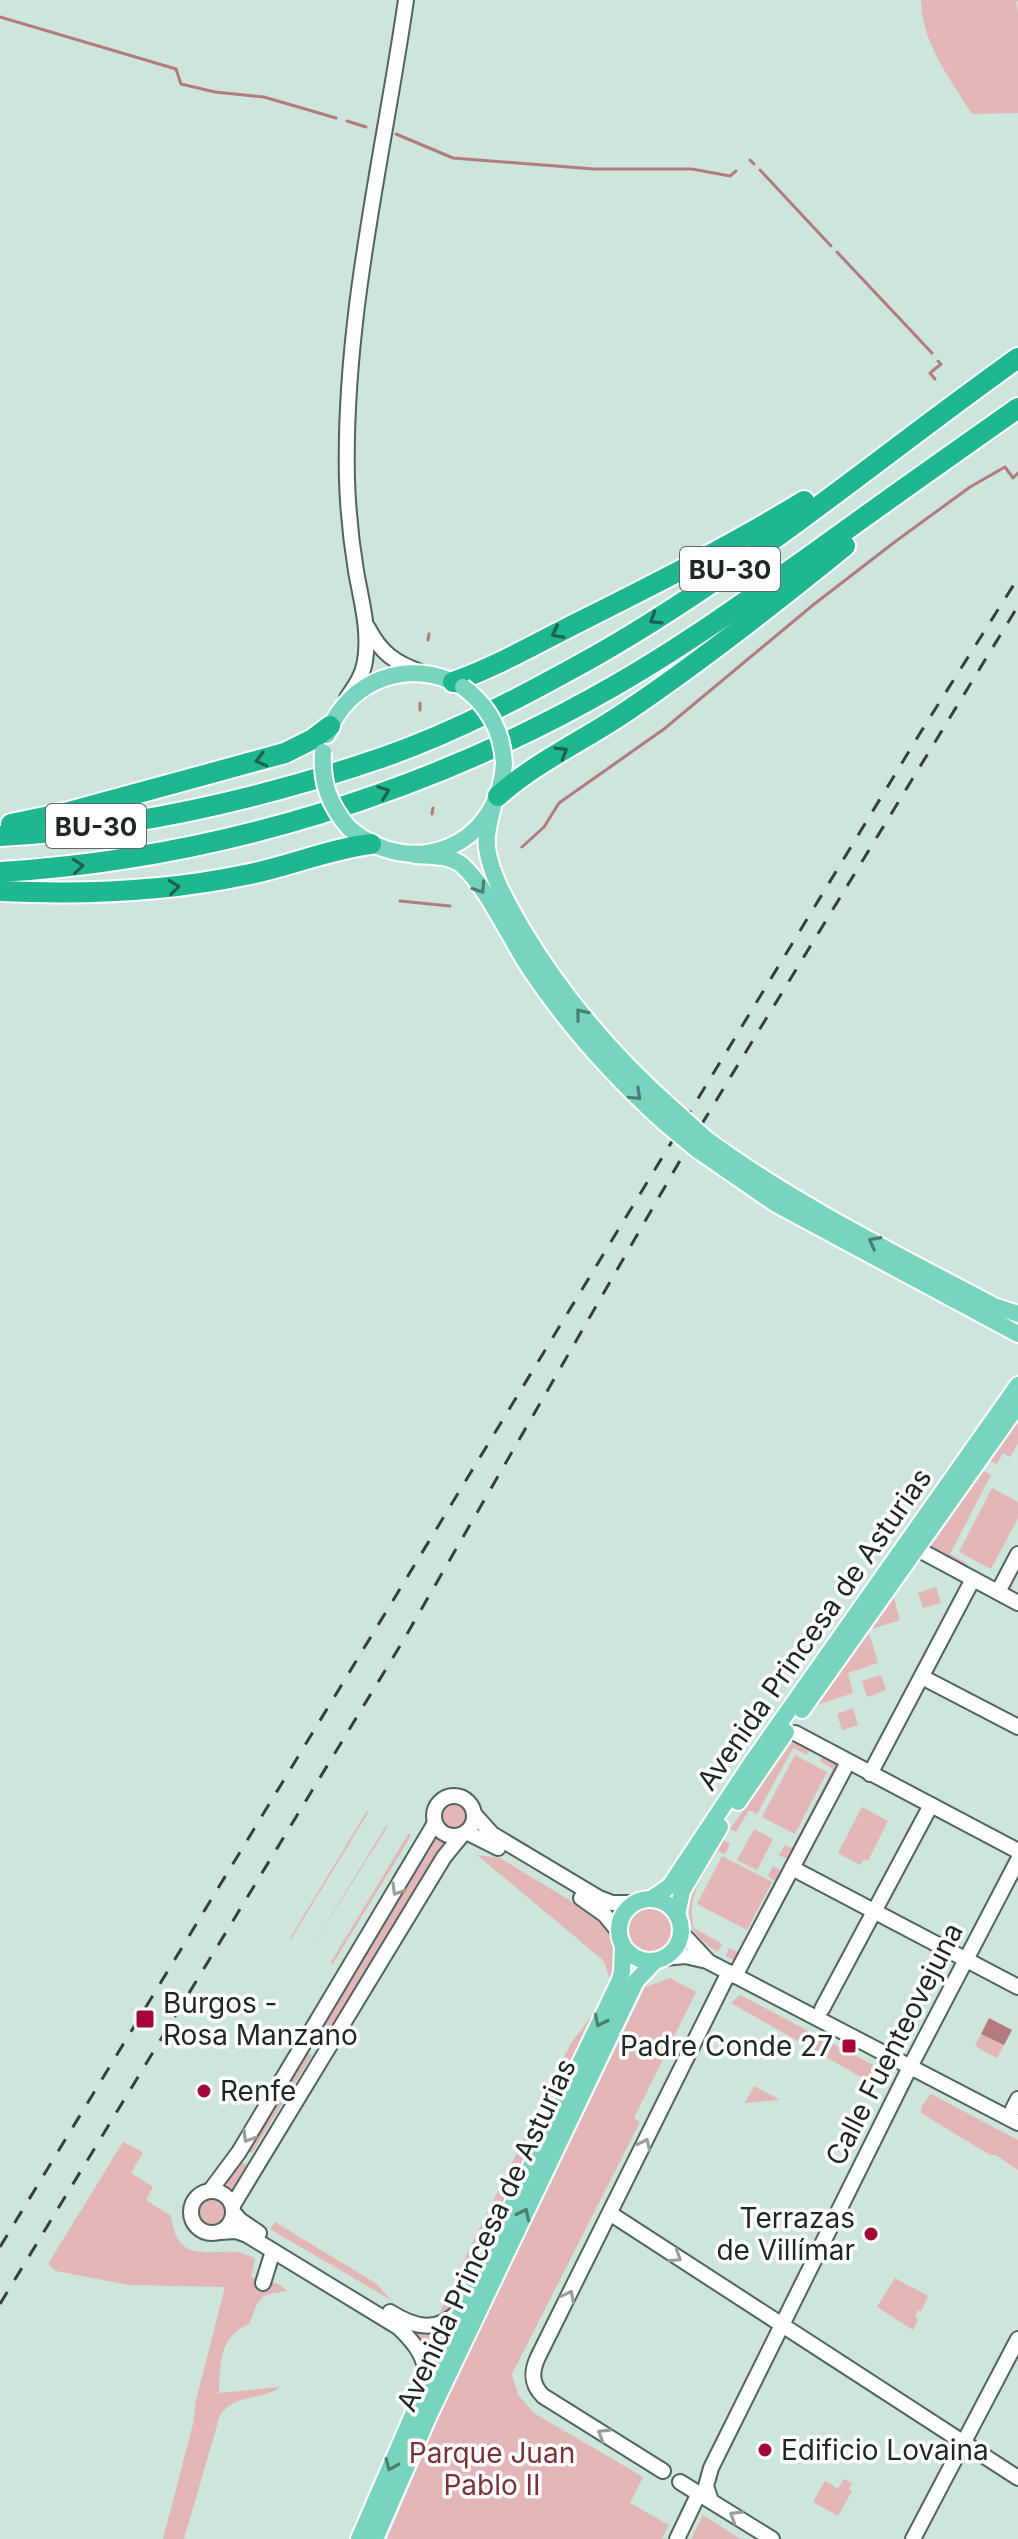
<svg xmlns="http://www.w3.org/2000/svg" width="1018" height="2539" viewBox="0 0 1018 2539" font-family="Inter,sans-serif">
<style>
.green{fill:#e3b6b8}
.water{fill:#b37b7f}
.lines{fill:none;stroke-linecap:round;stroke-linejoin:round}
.stream{stroke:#b37b7f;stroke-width:3}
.minor-casing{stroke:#50655d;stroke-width:18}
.major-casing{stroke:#fff;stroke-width:20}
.highway-casing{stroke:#fff;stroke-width:24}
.minor{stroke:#fff;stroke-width:14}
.major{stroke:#78d4bc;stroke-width:16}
.highway{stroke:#1eb790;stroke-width:20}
.rail{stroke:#35403c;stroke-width:3;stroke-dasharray:14 14;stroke-linecap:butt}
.major-bridge-casing{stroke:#fff;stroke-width:20;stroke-linecap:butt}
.major-bridge{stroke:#78d4bc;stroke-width:16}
.oneway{stroke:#1e614f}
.oneway2{stroke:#4b7e70}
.oneway3{stroke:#9a9e9c}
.poi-dot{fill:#a40736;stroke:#fff;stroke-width:3}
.labels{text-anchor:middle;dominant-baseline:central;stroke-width:7;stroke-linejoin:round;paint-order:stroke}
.shield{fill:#fff;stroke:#626866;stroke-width:2}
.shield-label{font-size:26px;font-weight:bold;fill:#1e2724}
.street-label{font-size:28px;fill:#1e2724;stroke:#fff}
.poi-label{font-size:28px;fill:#1e2724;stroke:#fff;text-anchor:start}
.park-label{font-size:28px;fill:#79323b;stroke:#fff}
</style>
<rect width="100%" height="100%" fill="#cde5db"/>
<g class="green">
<path d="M921,0H1018L1016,3L1018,12V113L972,114C950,78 922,44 921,0Z"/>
<polygon points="1018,1422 1018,1443 1010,1457 1003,1453 997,1464 990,1461"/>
<polygon points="984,1471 991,1475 950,1554 966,1563 963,1568 928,1550"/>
<polygon points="992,1488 1018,1502 1018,1518 991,1569 959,1552"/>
<polygon points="936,1587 941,1603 923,1608 918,1593"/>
<polygon points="894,1598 900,1620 872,1629"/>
<polygon points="869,1633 878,1663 848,1673 853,1693 817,1705"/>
<polygon points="881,1675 886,1690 867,1697 862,1681"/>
<polygon points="853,1708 858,1725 842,1730 837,1714"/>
<polygon points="794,1739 811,1748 807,1755 793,1748 757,1814 749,1810 736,1832 730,1829"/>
<polygon points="795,1755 827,1772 795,1834 762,1817"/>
<polygon points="823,1755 841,1765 791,1861 779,1855 785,1845 792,1848 833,1769 820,1761"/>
<circle cx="454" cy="1816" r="14"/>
<polygon points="862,1807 888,1821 868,1861 864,1859 860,1865 838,1853"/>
<polygon points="367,1811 368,1813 291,1939 290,1938"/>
<polygon points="386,1826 388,1826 308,1953"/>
<polygon points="754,1829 773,1839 757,1870 737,1860"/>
<polygon points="409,1833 411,1836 332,1965 331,1962"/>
<polygon points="435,1836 446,1843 320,2048 310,2041"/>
<path d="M723,1840L730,1844L725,1854L718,1851C702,1878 686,1895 694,1928L722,1944L718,1952C663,1921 700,1880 723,1840Z"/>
<path d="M477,1855L500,1858L602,1920C617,1941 616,1961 612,1986L604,1961Z"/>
<polygon points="722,1856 772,1882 747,1930 697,1904"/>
<polygon points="773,1866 784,1872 737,1962 726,1956 729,1948 738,1952 775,1881 768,1876"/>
<circle cx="649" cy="1930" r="22"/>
<polygon points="670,1978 696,1992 634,2118 640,2122 512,2374 518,2395 534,2413 643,2477 630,2503 669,2525 662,2539 387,2539 448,2396 645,1987"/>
<polygon points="740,1995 875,2066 872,2078 868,2081 731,2003"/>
<polygon points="606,1996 520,2174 509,2169 570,2045"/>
<polygon points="981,2034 1004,2045 997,2058 975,2046"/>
<polygon points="308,2053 312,2055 252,2153 248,2151"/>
<polygon points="754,2086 780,2100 745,2103"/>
<polygon points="931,2094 1018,2140 1018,2170 996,2155 990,2155 921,2113 921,2107"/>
<path d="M123,2142L143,2152L131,2173L153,2187L146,2200L171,2216C178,2276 225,2238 255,2259L251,2277L278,2284L288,2291C256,2295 261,2296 249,2324C219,2336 220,2364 219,2393L280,2387C262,2401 235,2393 220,2415L184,2539H163L193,2424L196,2400L225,2287L129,2285L56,2271L48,2264Z"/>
<polygon points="238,2160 249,2167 232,2194 221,2186"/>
<polygon points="503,2181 514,2187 470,2278 458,2272"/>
<circle cx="213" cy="2213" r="15"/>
<polygon points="275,2222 377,2284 391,2300 270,2229"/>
<polygon points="895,2278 928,2296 921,2312 918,2310 915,2316 918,2319 913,2330 877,2307"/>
<polygon points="450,2288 465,2288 452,2310 438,2318"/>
<polygon points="446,2328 428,2363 409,2330 421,2333"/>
<polygon points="844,2479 852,2483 849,2489 852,2491 838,2516 813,2502 825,2481 838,2489"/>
<polygon points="703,2515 741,2539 691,2539"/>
</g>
<polygon class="water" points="989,2018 1012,2030 1004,2045 981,2034"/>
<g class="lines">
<g class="stream">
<polyline points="0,17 176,69 181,84 215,92 264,97 336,118"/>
<polyline points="347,121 366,127"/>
<polyline points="396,134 453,158 594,169 692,169 730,176 736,171"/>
<polyline points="750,160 754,164"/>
<polyline points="760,170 831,246"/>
<polyline points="837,252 932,353"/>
<polyline points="935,379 930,373 941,364 938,361"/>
<polyline points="428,640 429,634"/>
<polyline points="420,703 420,710"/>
<polyline points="432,814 433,808"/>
<polyline points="522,847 544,827 559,803 664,729 813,605 896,541 970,487 1005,467 1013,478 1018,473"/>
<polyline points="400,901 450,906"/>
</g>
<g class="minor-casing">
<g id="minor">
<path d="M368,628C381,653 395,663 421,672"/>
<path d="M347,698C355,686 363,675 365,661C370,630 361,600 356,571C351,541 348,510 347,480C343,318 383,159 406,0"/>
<polyline points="923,1552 1018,1603"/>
<polyline points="998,1592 1018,1554"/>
<polyline points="922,1677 1018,1727"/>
<polyline points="795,1733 1018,1851"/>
<polyline points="870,1774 973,1579"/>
<circle cx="454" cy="1816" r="20"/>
<polyline points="475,1815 492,1834 599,1898 612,1903 634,1903"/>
<polyline points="466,1832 498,1848"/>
<polyline points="792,1868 1018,1987"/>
<polyline points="581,1898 605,1915 618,1931"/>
<polyline points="681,1932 707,1960"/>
<polyline points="664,1958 685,1956 707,1961 1018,2123"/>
<polyline points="735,1976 848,1762"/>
<polyline points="822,2009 931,1805"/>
<polyline points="1013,2109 1018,2099"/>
<polyline points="210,2191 239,2152 435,1823"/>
<circle cx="212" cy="2212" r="21"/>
<polyline points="233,2205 444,1857 462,1835"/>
<polyline points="233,2212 240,2220 259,2233"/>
<polyline points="611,2214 1018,2478"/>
<path d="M220,2232L236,2231L247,2235L398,2327C415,2343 429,2360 425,2384"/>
<polyline points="263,2283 273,2251"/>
<path d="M390,2312C415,2328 438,2333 460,2310"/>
<path d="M663,2471L543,2396C531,2384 531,2372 538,2357L729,1972"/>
<polyline points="680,2482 772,2539"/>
<polyline points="711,2501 706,2486 711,2468 910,2067 1018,1860"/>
<polyline points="677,2539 699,2493"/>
<polyline points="913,2539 1018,2339"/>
</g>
</g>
<g class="major-casing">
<g id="major">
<path d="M327,735C348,679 410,657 461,686"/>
<path d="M493,806C490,820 485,834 487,848C491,876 507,902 521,927C562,996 614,1057 674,1110"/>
<path d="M349,828C412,882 499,847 504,763"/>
<path d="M415,855C430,856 450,855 462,865C488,888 511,941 532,972C570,1028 615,1078 665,1123"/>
<path d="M706,1139C796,1205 896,1254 994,1306L1018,1314"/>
<polyline points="699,1151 776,1204 1018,1334"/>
<polyline points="802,1710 1018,1405"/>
<polyline points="738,1802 786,1732"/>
<circle cx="650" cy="1930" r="31"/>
<polyline points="651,1899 670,1886 753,1761 1018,1385"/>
<polyline points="677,1915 682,1891 720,1827"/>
<polyline points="359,2539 422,2394 619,1982 622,1972 623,1948"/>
<polyline points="375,2539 429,2415 636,1981 655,1961"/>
</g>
</g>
<g class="highway-casing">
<g id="highway">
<path d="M453,682C498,666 539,642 581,621C657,583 732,545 804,501"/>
<path d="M498,796C537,761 587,739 630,709C705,658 775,603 845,546"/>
<polyline points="11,824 69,812 285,753 313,739 330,726"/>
<path d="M0,836C130,829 261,799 384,757C458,731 529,693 597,655C746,570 879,457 1018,358"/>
<path d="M0,872C215,859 428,793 614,686C681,648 743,603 806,559C876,508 947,458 1018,408"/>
<path d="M0,891C83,895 164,892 245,875C288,867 328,849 371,844"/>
</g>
</g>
<use href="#minor" class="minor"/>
<use href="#major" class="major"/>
<use href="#highway" class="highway"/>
<g class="rail">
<polyline points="0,2247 922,730 1018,578"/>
<polyline points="0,2304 403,1641 689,1145 1018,606"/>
</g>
<g class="major-bridge-casing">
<g id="major-bridge">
<path d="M463,687C489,706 502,731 504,763"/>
<path d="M323,752C321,782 329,805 349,828"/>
<polyline points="674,1110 706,1139"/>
<polyline points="665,1123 699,1151"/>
</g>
</g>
<use href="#major-bridge" class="major-bridge"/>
</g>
<defs><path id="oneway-chevron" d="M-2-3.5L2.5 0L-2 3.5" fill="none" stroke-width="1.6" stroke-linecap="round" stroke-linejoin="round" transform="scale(2)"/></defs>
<g class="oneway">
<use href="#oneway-chevron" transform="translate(655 619) rotate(148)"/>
<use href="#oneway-chevron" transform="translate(557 633) rotate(153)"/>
<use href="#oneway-chevron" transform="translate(562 752) rotate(-31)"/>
<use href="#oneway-chevron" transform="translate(261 760) rotate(165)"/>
<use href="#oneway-chevron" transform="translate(384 792) rotate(-20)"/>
<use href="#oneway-chevron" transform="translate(78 866) rotate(-5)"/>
<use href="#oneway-chevron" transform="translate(174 887) rotate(-7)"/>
</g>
<g class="oneway2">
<use href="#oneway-chevron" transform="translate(480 888) rotate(56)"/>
<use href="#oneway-chevron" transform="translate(581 1014) rotate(-129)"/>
<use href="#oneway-chevron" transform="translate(636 1095) rotate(44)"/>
<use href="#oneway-chevron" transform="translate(874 1242) rotate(-152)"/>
<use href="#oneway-chevron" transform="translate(600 2021) rotate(116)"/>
<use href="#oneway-chevron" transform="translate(524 2214) rotate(-64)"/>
<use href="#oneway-chevron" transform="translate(391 2465) rotate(113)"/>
</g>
<g class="oneway3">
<use href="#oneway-chevron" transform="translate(397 1890) rotate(121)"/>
<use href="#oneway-chevron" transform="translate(248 2137) rotate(121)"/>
<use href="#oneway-chevron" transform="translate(645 2144) rotate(-64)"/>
<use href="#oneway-chevron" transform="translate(676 2257) rotate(33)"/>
<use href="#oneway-chevron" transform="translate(569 2296) rotate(-63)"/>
<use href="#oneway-chevron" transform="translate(603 2434) rotate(-148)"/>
<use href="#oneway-chevron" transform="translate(735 2516) rotate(-148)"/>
</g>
<g class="poi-dot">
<rect x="135" y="2009" width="20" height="20" rx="4"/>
<rect x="841" y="2038" width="16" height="16" rx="4"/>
<circle cx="204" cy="2091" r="8"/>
<circle cx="871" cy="2234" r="8"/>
<circle cx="765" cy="2450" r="8"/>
</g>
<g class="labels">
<g class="shield">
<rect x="680" y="547" width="100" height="44" rx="6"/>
<rect x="46" y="804" width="100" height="44" rx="6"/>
</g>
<g class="shield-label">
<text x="730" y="569">BU-30</text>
<text x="96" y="826">BU-30</text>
</g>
<g class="street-label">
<text transform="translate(814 1629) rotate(-55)">Avenida Princesa de Asturias</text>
<text transform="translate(894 2044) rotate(-63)">Calle Fuenteovejuna</text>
<text transform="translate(486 2235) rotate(-65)">Avenida Princesa de Asturias</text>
</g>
<g class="poi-label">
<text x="163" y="2003">Burgos -<tspan x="163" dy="32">Rosa Manzano</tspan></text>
<text x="833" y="2046" text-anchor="end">Padre Conde 27</text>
<text x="220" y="2091">Renfe</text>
<text x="855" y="2218" text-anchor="end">Terrazas<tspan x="855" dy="32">de Villímar</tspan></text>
<text x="781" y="2450">Edificio Lovaina</text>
</g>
<g class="park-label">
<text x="492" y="2453">Parque Juan<tspan x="492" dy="32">Pablo II</tspan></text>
</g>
</g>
</svg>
